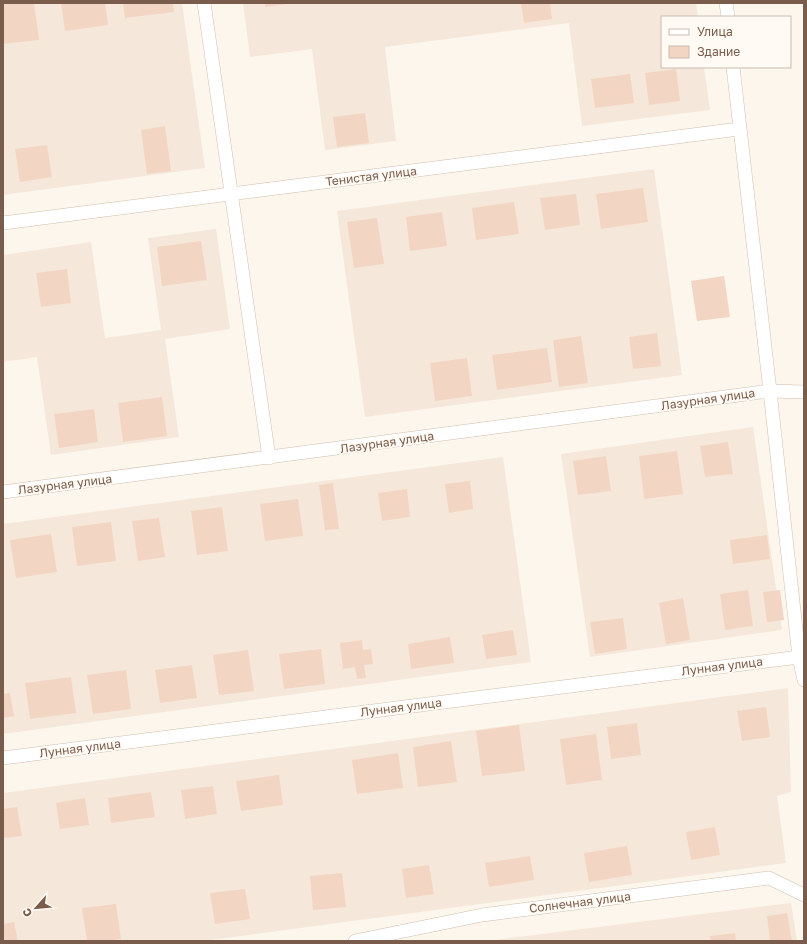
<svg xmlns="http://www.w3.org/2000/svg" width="807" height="944" viewBox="0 0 807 944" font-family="'Golos Text',sans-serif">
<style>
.residential{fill:#f5e8da}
.building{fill:#f3d5c3}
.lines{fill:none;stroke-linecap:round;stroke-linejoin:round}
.street-casing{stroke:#d1beb0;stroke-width:14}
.street{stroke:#fff;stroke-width:13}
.labels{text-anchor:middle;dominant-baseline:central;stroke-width:3.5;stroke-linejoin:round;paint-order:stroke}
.street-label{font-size:12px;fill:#7a5c4d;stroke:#fffaf3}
</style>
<rect width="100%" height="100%" fill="#fdf6ec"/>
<g class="residential">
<polygon points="3,3 182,3 205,168 3,195"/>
<polygon points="243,3 696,3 698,17 662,17 662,67 704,67 710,110 582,126 569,23 385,47 396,141 325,150 312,49 250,57"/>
<polygon points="654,169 682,375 365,417 337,211"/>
<polygon points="216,229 230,329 165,339 179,437 51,455 37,357 3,362 3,255 91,242 105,338 161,330 148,238"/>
<polygon points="753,427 782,630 590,657 561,454"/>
<polygon points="503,457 531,662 3,734 3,524"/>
<polygon points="788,688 791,792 777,796 786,863 204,941 3,941 3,793"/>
<polygon points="791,903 797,941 486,941"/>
</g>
<g class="building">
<polygon points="3,3 34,3 39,40 3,44"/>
<polygon points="61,3 105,3 108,25 65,31"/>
<polygon points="123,3 173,3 174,12 125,18"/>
<polygon points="265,3 286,3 286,4 265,7"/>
<polygon points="521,3 550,3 552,19 524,23"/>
<polygon points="676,69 680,101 649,105 645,73"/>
<polygon points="630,74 634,103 595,108 591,79"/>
<polygon points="365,113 369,143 337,147 333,117"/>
<polygon points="165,126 171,171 147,174 141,130"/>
<polygon points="47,145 52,177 20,182 15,149"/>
<polygon points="643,188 648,222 601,229 596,194"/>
<polygon points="576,194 580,225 545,230 540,198"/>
<polygon points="514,202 519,234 476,240 472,208"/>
<polygon points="442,212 447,246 410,251 406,217"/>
<polygon points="377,218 384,264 354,268 347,222"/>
<polygon points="201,241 207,280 162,286 157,247"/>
<polygon points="67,269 71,303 41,307 36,273"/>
<polygon points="724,276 730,317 697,321 691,281"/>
<polygon points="657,333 661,366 633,369 629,337"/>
<polygon points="581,336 588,383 559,387 553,340"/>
<polygon points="547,348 552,382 497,390 492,355"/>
<polygon points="467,358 472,396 435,401 430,363"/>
<polygon points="162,397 167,436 123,442 118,403"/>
<polygon points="94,409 98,442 59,448 54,414"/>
<polygon points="728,442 733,474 705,477 700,446"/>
<polygon points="677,451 683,494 644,499 639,456"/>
<polygon points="606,456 611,491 578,495 573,461"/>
<polygon points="470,481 473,509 449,513 445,484"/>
<polygon points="333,483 339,529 325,530 319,485"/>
<polygon points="407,489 410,517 382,521 378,493"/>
<polygon points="298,499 303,536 265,541 260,504"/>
<polygon points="222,507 228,551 197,555 191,511"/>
<polygon points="159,518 165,557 138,561 132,521"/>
<polygon points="111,522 116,561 77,566 72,527"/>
<polygon points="51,534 57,572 16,578 10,540"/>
<polygon points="767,535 770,559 733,564 730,540"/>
<polygon points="748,590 753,626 725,630 720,594"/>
<polygon points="780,590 784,620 767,622 763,592"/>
<polygon points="683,598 690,640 666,644 659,603"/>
<polygon points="623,618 627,649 595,654 590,622"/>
<polygon points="513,630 517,655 486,659 482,635"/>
<polygon points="450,637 454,663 411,669 408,644"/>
<polygon points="362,640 363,650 371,649 373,664 364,665 366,678 357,679 355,667 343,669 340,643"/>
<polygon points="321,649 325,684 284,689 279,654"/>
<polygon points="248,650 254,691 219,695 213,655"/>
<polygon points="192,665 197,698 160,703 155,670"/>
<polygon points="126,670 131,709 93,714 87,675"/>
<polygon points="71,677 76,713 30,719 25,683"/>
<polygon points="10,693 14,716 3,718 3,694"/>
<polygon points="766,707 770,737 742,741 737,711"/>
<polygon points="637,723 641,755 611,759 607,727"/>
<polygon points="519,725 525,771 482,776 476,731"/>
<polygon points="596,734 602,780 566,785 560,739"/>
<polygon points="451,741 457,782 418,787 413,747"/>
<polygon points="398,753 403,788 357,794 352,760"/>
<polygon points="279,775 283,805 241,811 236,781"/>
<polygon points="213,786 217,814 185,819 181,790"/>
<polygon points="151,792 155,817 111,823 108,798"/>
<polygon points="85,798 89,825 60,829 56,803"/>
<polygon points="17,807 22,836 3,838 3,809"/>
<polygon points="715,827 720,855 691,860 686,832"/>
<polygon points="627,846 632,875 589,882 584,853"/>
<polygon points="530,856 534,880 489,887 485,863"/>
<polygon points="429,865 434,894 406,898 402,869"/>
<polygon points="342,873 346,907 313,910 310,876"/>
<polygon points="245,889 250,919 215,924 210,893"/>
<polygon points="116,904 121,939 107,941 87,941 82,908"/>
<polygon points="787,913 792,941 770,941 767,916"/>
<polygon points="14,922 18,941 3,941 3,924"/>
<polygon points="735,933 736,941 711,941 710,936"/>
</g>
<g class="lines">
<g class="street-casing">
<g id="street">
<polyline points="204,3 269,458"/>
<polyline points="726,3 728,17"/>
<polyline points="733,67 770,391 799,657 804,680"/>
<polyline points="3,223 739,129"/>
<polyline points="3,492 770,391 804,392"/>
<polyline points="3,758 799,657"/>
<polyline points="355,941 482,915 769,878 804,895"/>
</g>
</g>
<use href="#street" class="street"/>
</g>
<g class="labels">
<g class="street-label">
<text transform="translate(371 176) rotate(-7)">Тенистая улица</text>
<text transform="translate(708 399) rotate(-8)">Лазурная улица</text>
<text transform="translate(387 442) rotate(-8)">Лазурная улица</text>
<text transform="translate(65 484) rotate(-7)">Лазурная улица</text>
<text transform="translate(722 666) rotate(-7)">Лунная улица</text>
<text transform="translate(401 707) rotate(-7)">Лунная улица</text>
<text transform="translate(80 748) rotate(-7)">Лунная улица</text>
<text transform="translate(580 902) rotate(-7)">Солнечная улица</text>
</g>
</g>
<rect width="807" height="944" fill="none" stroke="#7a5c4d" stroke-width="8"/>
<rect x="661" y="16" width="130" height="52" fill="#fffaf3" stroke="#cabbb1"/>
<rect x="669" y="29" width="20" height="6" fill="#ffffff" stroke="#cabbb1"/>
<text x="697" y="36" font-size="12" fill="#7a5c4d">Улица</text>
<rect x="669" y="46" width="20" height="12" fill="#f3d5c3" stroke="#cabbb1"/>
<text x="697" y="56" font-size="12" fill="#7a5c4d">Здание</text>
<g transform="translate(36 908) rotate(243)" stroke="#fffaf3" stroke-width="3" paint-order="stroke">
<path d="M0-3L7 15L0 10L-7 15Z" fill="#7a5c4d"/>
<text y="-6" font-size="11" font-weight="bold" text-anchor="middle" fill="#7a5c4d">С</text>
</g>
</svg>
